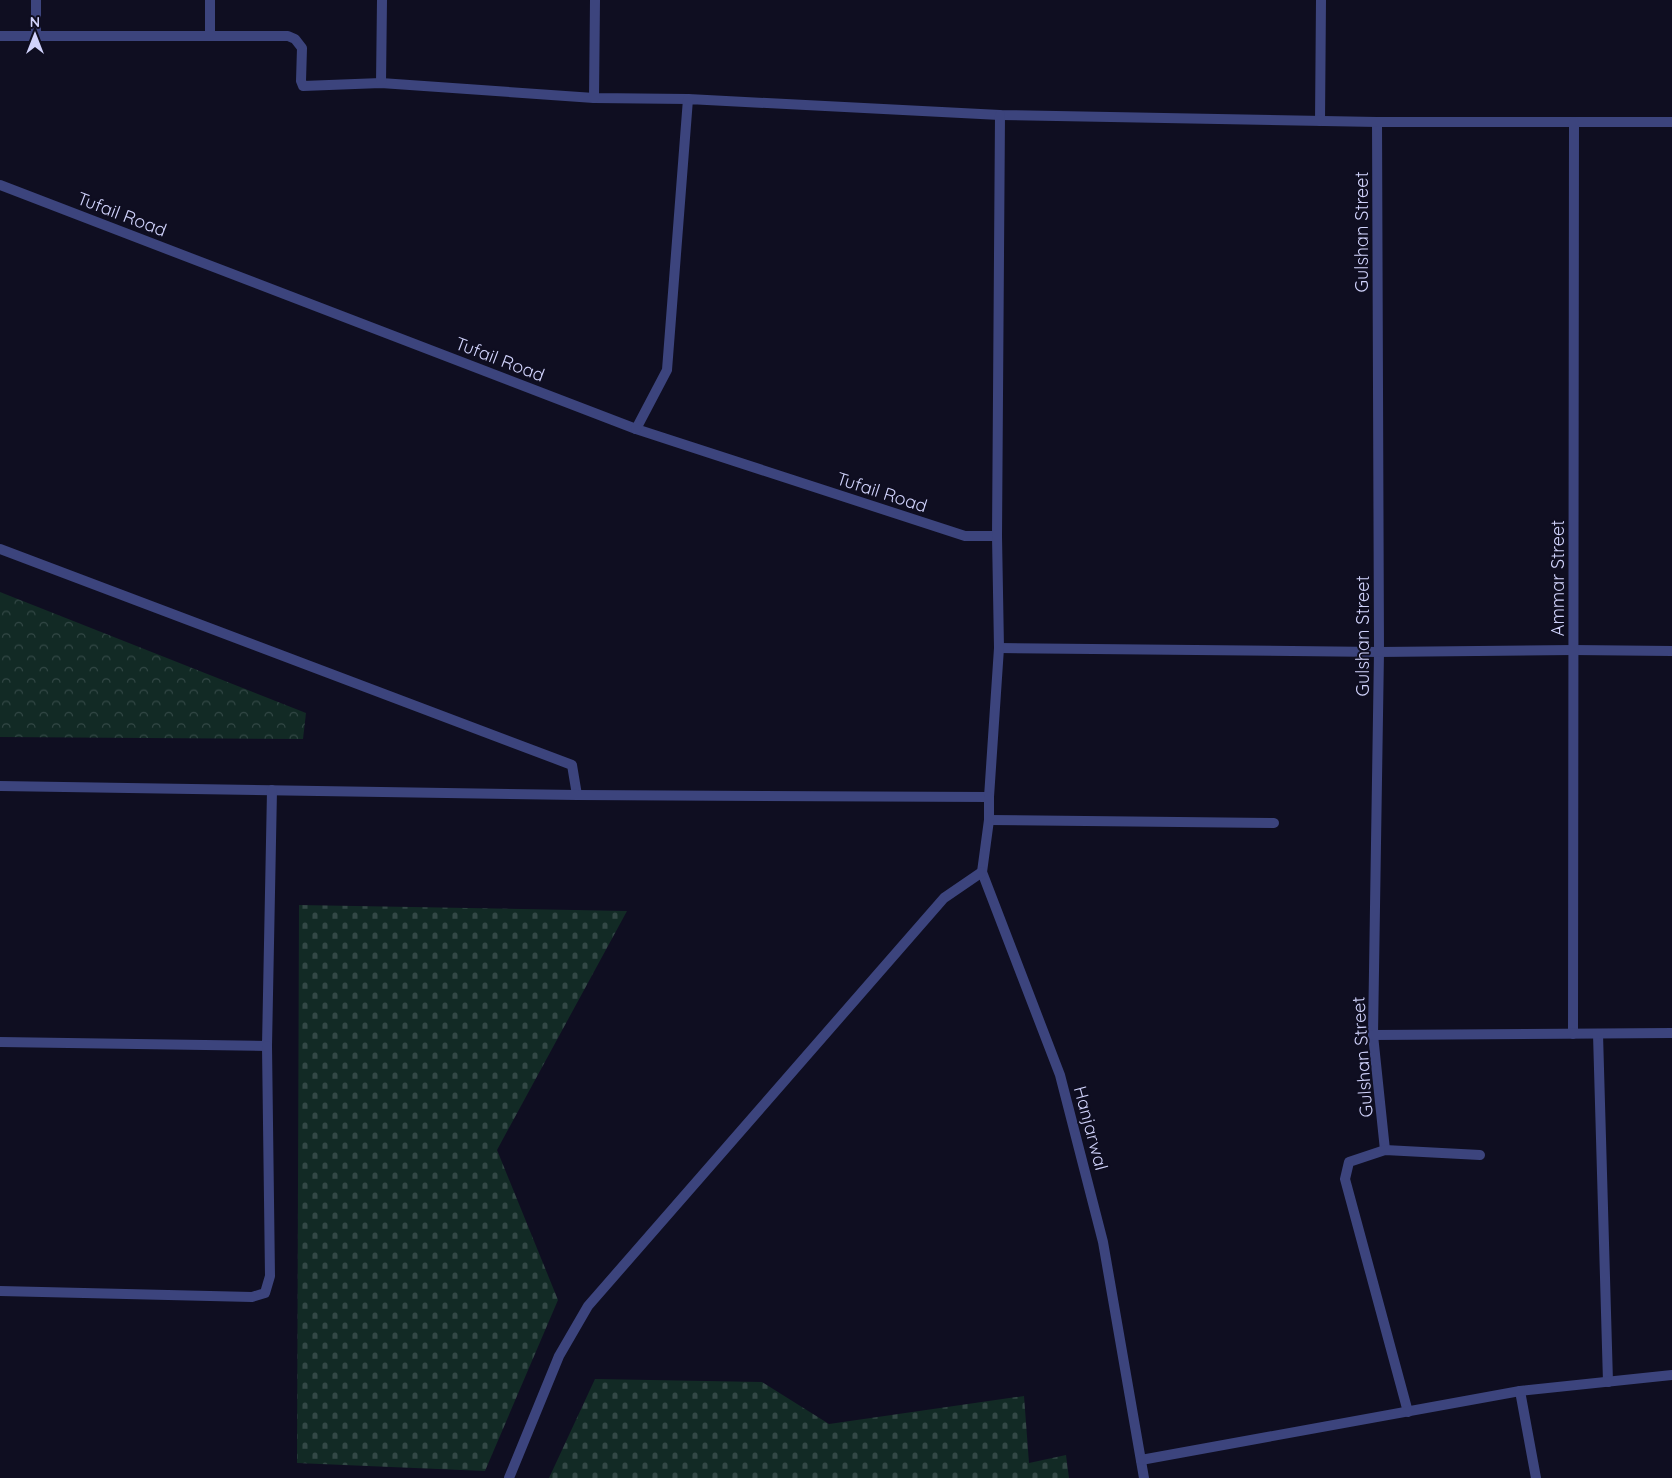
<svg xmlns="http://www.w3.org/2000/svg" width="1672" height="1478" viewBox="0 0 1672 1478" font-family="Quicksand,sans-serif">
<style>
.cemetery{fill:url(#cemetery-stones)}
.park{fill:url(#park-crowns)}
.lines{fill:none;stroke-linecap:round;stroke-linejoin:round}
.service{stroke:#3c447d;stroke-width:10}
.minor{stroke:#3c447d;stroke-width:10}
.labels{text-anchor:middle;dominant-baseline:central;stroke-width:4;stroke-linejoin:round;paint-order:stroke}
.street-label{font-size:18px;fill:#d1d3fc;stroke:#0f0e21}
</style>
<defs>
<pattern id="cemetery-stones" width="16" height="16" patternUnits="userSpaceOnUse" patternTransform="scale(1.25)"><rect width="16" height="16" fill="#122a25"/><path d="M2 7V4a2 2 0 0 1 4 0v3zM10 15v-3a2 2 0 0 1 4 0v3z" fill="#334846"/></pattern>
<pattern id="park-crowns" width="20" height="18" patternUnits="userSpaceOnUse" patternTransform="scale(1.25)"><rect width="20" height="18" fill="#122a25"/><path d="M2 6a3 3 0 1 1 6 0M12 15a3 3 0 1 1 6 0" fill="none" stroke="#334846"/></pattern>
</defs>
<rect width="100%" height="100%" fill="#0f0e21"/>
<g class="cemetery">
<polygon points="299,905 627,911 497,1150 558,1300 485,1471 297,1463"/>
<polygon points="595,1379 762,1382 829,1424 1024,1396 1029,1463 1066,1455 1069,1478 549,1478"/>
</g>
<polygon class="park" points="0,592 306,713 303,739 0,737"/>
<g class="lines">
<polyline class="service" points="989,820 1274,823"/>
<g class="minor">
<polyline points="36,0 36,36"/>
<polyline points="210,0 210,36"/>
<polyline points="0,36 288,36 295,39 302,48 301,81 303,86 381,83 594,98 688,99"/>
<polyline points="381,83 382,0"/>
<polyline points="594,98 595,0"/>
<polyline points="1320,121 1321,0"/>
<polyline points="1377,122 1379,652 1373,1035 1385,1150"/>
<polyline points="0,185 636,429 965,536 997,536"/>
<polyline points="636,429 667,370 688,99 1000,115 1377,122 1672,122"/>
<polyline points="0,549 572,765 577,795"/>
<polyline points="999,648 1379,652 1573,650 1672,651"/>
<polyline points="0,786 577,795 989,797 999,648 997,536 1000,115"/>
<polyline points="989,797 989,820 982,872 1060,1075 1103,1242 1144,1478"/>
<polyline points="1573,1034 1574,122"/>
<polyline points="1598,1034 1608,1382"/>
<polyline points="1373,1035 1672,1033"/>
<polyline points="0,1042 267,1046 272,790"/>
<polyline points="0,1291 252,1297 265,1293 270,1276 267,1046"/>
<polyline points="1520,1391 1536,1478"/>
<polyline points="1408,1412 1345,1179 1349,1162 1385,1150 1480,1155"/>
<polyline points="1141,1460 1520,1391 1672,1375"/>
<polyline points="509,1478 559,1356 588,1306 944,898 982,872"/>
</g>
</g>
<g class="labels">
<g class="street-label">
<text transform="translate(122 214) rotate(21)">Tufail Road</text>
<text transform="translate(1361 232) rotate(-90)">Gulshan Street</text>
<text transform="translate(500 359) rotate(21)">Tufail Road</text>
<text transform="translate(882 492) rotate(18)">Tufail Road</text>
<text transform="translate(1557 578) rotate(-90)">Ammar Street</text>
<text transform="translate(1362 636) rotate(-90)">Gulshan Street</text>
<text transform="translate(1362 1057) rotate(-94)">Gulshan Street</text>
<text transform="translate(1091 1128) rotate(75)">Hanjarwal</text>
</g>
</g>
<g transform="translate(35 35)" stroke="#0f0e21" stroke-width="4" paint-order="stroke">
<path d="M0-4L9 19L0 12L-9 19Z" fill="#d1d3fc"/>
<text y="-8" font-size="14" font-weight="bold" text-anchor="middle" fill="#d1d3fc">N</text>
</g>
</svg>
